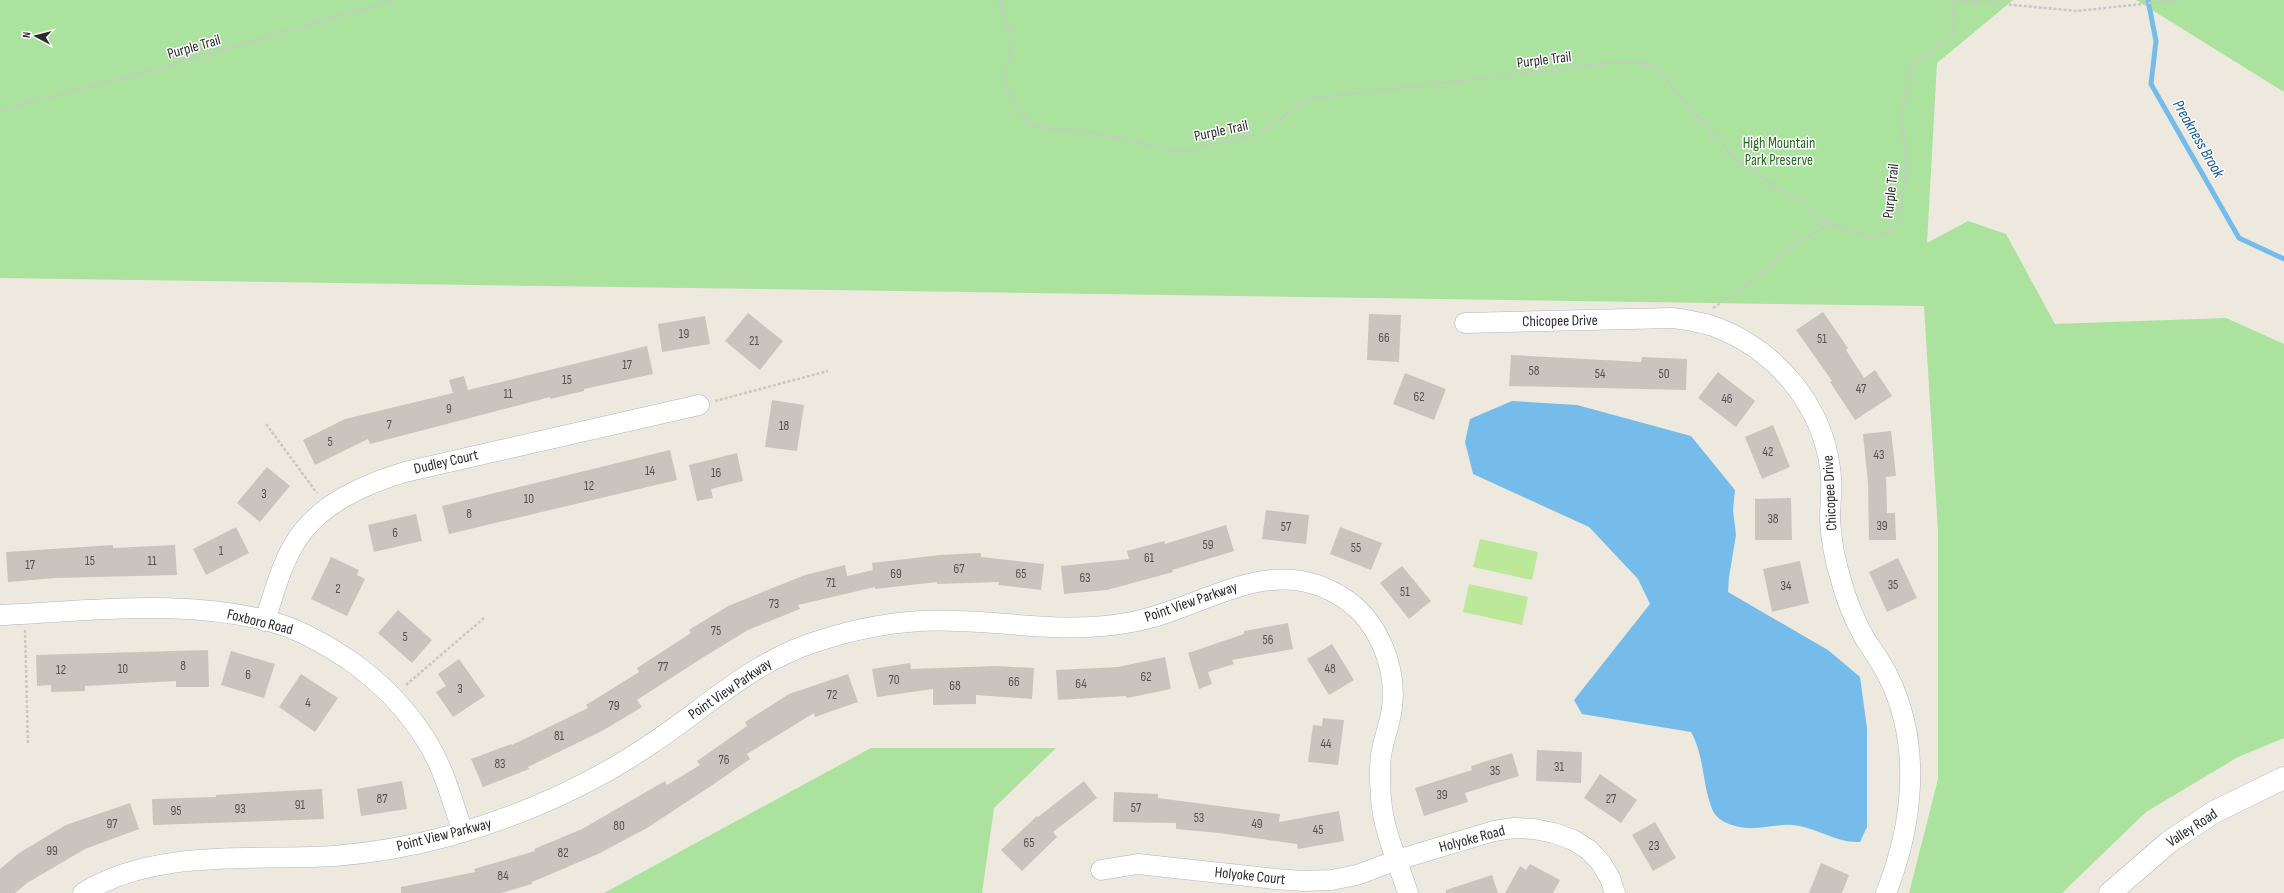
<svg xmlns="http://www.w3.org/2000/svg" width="2284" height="893" viewBox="0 0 2284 893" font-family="'Sofia Sans Condensed',sans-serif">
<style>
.green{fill:#abe29d}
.pitch{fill:#bce899}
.water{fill:#75bceb}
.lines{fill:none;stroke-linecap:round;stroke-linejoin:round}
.stream{stroke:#75bceb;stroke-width:5}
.building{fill:#c9c5be}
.minor-casing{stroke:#b2b3bf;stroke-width:21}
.secondary-casing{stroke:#b2b3bf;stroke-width:23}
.path{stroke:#c8c8c8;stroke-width:2.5;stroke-dasharray:3 2;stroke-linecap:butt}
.minor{stroke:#fff;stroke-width:20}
.secondary{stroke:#fff;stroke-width:22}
.labels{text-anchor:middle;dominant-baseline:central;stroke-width:3;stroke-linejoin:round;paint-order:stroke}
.number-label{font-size:13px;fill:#535250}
.street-label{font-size:15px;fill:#2c2c2c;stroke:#fff}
.park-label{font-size:15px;fill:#22681d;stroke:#fff}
.water-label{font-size:16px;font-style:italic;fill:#11589a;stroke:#fff}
</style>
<rect width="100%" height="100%" fill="#ede9de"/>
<g class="green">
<polygon points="0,0 2013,0 1937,63 1927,243 1968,221 2006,234 2055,324 2226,318 2284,344 2284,738 2238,757 2146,812 2062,893 1909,893 1938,779 1938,531 1924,306 0,278"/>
<polygon points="2136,0 2284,0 2284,92"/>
<polygon points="871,748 1056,748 994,808 982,893 604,893"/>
</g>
<g class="pitch">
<polygon points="1480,539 1538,552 1532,580 1473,567"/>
<polygon points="1469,584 1528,597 1522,625 1463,612"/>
</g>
<path class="water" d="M1512,401L1577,405L1691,436L1735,490L1733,510L1736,535L1729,577L1728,592L1828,650L1860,677L1867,728V827L1860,842C1836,843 1816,827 1792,825C1777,824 1762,829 1747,828C1735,827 1718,822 1713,811C1702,786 1705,757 1691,732L1582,714L1574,700L1650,604L1638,579L1589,527L1473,474L1465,442L1470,419Z"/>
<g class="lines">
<polyline class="stream" points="2148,0 2156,41 2151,84 2239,238 2284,259"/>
</g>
<g class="building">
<polygon points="1823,312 1848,348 1846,350 1864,378 1875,370 1892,396 1855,420 1830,382 1832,381 1796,330"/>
<polygon points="748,313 783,341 760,370 725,341"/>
<polygon points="1369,314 1401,315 1399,362 1367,360"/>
<polygon points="705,316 710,344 662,352 658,324"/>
<polygon points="647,346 653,374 584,389 584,391 550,399 550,397 370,444 368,439 315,465 303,440 345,419 453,393 449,380 464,376 468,390"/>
<polygon points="1511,355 1641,362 1642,357 1687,359 1686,390 1509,386"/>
<polygon points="1718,372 1755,401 1736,427 1698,398"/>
<polygon points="1405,373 1446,389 1434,420 1393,404"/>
<polygon points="772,400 804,405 797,451 765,447"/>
<polygon points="1773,425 1790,467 1762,479 1745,437"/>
<polygon points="1891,431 1896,476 1886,477 1887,513 1895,513 1896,540 1869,540 1868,483 1863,434"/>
<polygon points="670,450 677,480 449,534 442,506"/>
<polygon points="737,453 743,481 711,489 713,498 697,501 689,465"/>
<polygon points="267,467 290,486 260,522 237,503"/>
<polygon points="1791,498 1792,540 1755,540 1755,499"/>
<polygon points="1266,510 1309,515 1306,544 1262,539"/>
<polygon points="416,514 422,541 374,552 368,525"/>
<polygon points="1226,525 1234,551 1172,570 1173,572 1107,590 1064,594 1061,566 1129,559 1127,551 1164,541 1165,544"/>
<polygon points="236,527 249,553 206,575 193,549"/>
<polygon points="1340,527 1382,543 1371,570 1330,554"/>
<polygon points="113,545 113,548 175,545 177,575 55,578 8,582 6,552"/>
<polygon points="981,553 981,557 1044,564 1041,590 998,585 999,582 937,584 937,582 875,589 875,587 798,605 800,609 748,630 699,660 637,700 642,707 602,731 528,767 529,769 483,787 471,759 511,744 512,745 588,708 586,705 639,672 637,668 691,633 689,630 728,606 805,575 845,565 847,576 873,570 872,563 940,555"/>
<polygon points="331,557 359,570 357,575 365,579 347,616 311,599"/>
<polygon points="1898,558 1917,598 1887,612 1869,572"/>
<polygon points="1800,561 1809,603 1772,612 1763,569"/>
<polygon points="1402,566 1431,601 1409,619 1380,583"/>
<polygon points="398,610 432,640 412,663 378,633"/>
<polygon points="1288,623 1293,649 1232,660 1234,664 1208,672 1212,684 1199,689 1188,653 1244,634 1244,631"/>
<polygon points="1332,644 1354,680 1329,695 1307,659"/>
<polygon points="208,650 209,687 176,687 176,681 85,686 85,691 51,692 51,685 37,686 36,655"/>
<polygon points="231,651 275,664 264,698 221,685"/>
<polygon points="1165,657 1171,689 1127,698 1126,696 1058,700 1056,670 1118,667"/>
<polygon points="459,659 485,696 453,717 436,692 446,686 438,674"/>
<polygon points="910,663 911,669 996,666 1034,668 1032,699 976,695 976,704 933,705 933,689 877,697 872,669"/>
<polygon points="301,674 338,698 315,732 279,707"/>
<polygon points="848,674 858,702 815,717 814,713 747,754 750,759 717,782 647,828 598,854 532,882 532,884 501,893 401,893 401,887 475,872 474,869 535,851 534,849 582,829 665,781 667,785 700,765 697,761 747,726 745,722 789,694"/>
<polygon points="1323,718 1344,720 1338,765 1308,762 1313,725 1322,726"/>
<polygon points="1537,750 1582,752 1581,783 1536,781"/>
<polygon points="1512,753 1519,776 1465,793 1468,802 1424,816 1415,788 1472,770 1471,766"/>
<polygon points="1600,774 1637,800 1621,823 1584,798"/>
<polygon points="402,781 407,809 361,816 357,789"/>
<polygon points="1084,781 1097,798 1053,832 1057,837 1022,871 1001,850 1037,816 1038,817"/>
<polygon points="322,789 324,819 153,825 152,799 216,797 216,795"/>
<polygon points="1114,792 1158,794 1158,798 1280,814 1279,822 1339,811 1344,841 1298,849 1297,844 1219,833 1176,829 1176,823 1113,822"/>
<polygon points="130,803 139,829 85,849 27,883 15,893 0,893 0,869 19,853 66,825"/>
<polygon points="1655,822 1676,858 1653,871 1632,835"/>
<polygon points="1821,863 1849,875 1842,893 1809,893"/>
<polygon points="1530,864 1560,880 1553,893 1505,893 1520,866 1526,870"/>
<polygon points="1492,875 1498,893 1446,893 1446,890"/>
</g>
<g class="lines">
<g class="minor-casing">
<g id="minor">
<path d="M1465,323L1672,318C1687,320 1703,322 1718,328C1777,351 1822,406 1830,468C1833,485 1830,502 1830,519C1831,539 1835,561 1841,580C1846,599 1854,619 1864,637C1872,650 1882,663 1889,678C1922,746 1913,825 1886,893"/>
<path d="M0,615C90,611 195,597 282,625C306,633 328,646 349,660C379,681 406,708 426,740C444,768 452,801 463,832"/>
<path d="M265,621C273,596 280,569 293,546C316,505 362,485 405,472L699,405"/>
<polyline points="1101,870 1138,864 1275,879 1303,881 1331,880 1357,875 1397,860 1494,831 1514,828 1534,829 1554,833 1573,840 1589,850 1601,863 1610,878 1615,893"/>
<path d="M83,893C155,848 253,861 334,856C372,853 412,846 449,836C521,816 589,786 651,744C705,708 750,664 812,643C859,627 909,618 959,621C1020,623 1070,634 1132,622C1204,609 1272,549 1345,599C1379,622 1397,668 1392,708C1390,724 1383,740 1381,756C1379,770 1380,784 1381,798C1383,830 1398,862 1408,893"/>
</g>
</g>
<g class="secondary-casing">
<polyline id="secondary" points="2110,893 2169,842 2214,812 2284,778"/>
</g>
<g class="path">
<polyline points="999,0 1013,43 1003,82 1030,126 1100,134 1177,152 1260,134 1307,99 1618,62 1652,64 1734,158 1830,223 1873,239 1899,226 1906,171 1902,111 1912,65 1953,34 1952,0"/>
<polyline points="1959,0 2077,11 2179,0"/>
<polyline points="0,110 150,71 393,0"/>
<polyline points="1713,308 1758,277 1784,252 1830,223"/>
<polyline points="715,401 828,371"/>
<polyline points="266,424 317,493"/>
<polyline points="25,630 28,745"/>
<polyline points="406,685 484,618"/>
</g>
<use href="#minor" class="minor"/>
<use href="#secondary" class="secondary"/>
</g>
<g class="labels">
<g class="number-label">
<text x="684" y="334">19</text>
<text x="1384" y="338">66</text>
<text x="1822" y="339">51</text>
<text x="754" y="341">21</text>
<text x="627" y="365">17</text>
<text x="1534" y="371">58</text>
<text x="1600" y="374">54</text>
<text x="1664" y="374">50</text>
<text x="567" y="380">15</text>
<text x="1861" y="389">47</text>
<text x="508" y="394">11</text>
<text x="1419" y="397">62</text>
<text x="1727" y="399">46</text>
<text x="449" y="409">9</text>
<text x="389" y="425">7</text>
<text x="784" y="426">18</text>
<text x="330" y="442">5</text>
<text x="1768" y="452">42</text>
<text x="1879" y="455">43</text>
<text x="650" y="471">14</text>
<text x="716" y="473">16</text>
<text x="589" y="486">12</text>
<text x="264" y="494">3</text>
<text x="529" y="499">10</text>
<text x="469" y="514">8</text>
<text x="1773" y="519">38</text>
<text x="1882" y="526">39</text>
<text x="1286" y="527">57</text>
<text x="395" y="533">6</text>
<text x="1208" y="545">59</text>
<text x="1356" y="548">55</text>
<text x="221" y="551">1</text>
<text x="1149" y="558">61</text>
<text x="90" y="561">15</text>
<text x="152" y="561">11</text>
<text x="30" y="565">17</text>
<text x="959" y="569">67</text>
<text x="896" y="574">69</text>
<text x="1021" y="574">65</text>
<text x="1085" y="578">63</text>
<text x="831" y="583">71</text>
<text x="1893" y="585">35</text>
<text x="1786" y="586">34</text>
<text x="338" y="589">2</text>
<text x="1405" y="592">51</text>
<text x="774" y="604">73</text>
<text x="716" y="631">75</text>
<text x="405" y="637">5</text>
<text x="1268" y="640">56</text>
<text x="183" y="666">8</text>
<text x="663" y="667">77</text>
<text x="123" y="669">10</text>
<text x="1330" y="669">48</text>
<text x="61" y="670">12</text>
<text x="248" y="675">6</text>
<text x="1146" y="677">62</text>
<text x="894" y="680">70</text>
<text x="1014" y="682">66</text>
<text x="1081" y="684">64</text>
<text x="955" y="686">68</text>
<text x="460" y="689">3</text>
<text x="832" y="695">72</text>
<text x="308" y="703">4</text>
<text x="614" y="706">79</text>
<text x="559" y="736">81</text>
<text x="1326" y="744">44</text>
<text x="724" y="760">76</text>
<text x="500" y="764">83</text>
<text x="1559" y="767">31</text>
<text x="1495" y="771">35</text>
<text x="1442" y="795">39</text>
<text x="382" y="799">87</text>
<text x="1611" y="799">27</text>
<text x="300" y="805">91</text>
<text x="1136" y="808">57</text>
<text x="240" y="809">93</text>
<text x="176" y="811">95</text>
<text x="1199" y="818">53</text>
<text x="112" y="824">97</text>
<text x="1257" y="824">49</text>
<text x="619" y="826">80</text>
<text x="1318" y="830">45</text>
<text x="1029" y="843">65</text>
<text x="1654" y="846">23</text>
<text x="52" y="851">99</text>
<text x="563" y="853">82</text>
<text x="503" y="876">84</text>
</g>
<g class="street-label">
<text transform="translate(194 47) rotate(-16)">Purple Trail</text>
<text transform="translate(1544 60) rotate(-7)">Purple Trail</text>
<text transform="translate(1221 131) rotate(-12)">Purple Trail</text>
<text transform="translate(1891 191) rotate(-84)">Purple Trail</text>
<text transform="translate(1560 321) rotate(-1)">Chicopee Drive</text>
<text transform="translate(446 462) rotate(-13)">Dudley Court</text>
<text transform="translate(1830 493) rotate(-93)">Chicopee Drive</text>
<text transform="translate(1191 602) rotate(-19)">Point View Parkway</text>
<text transform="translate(260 622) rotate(14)">Foxboro Road</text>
<text transform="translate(730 689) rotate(-34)">Point View Parkway</text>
<text transform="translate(2192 828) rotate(-33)">Valley Road</text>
<text transform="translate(444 835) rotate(-14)">Point View Parkway</text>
<text transform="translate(1472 839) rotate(-15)">Holyoke Road</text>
<text transform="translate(1250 876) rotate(6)">Holyoke Court</text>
</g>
<g class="park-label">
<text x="1779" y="143">High Mountain<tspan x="1779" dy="17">Park Preserve</tspan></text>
</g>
<g class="water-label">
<text transform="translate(2198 139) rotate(60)">Preakness Brook</text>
</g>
</g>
<g transform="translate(36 36) rotate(277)" stroke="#ffffff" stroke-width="3" paint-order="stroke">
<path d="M0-3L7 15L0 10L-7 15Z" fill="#2c2c2c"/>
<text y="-6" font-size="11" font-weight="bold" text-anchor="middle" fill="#2c2c2c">N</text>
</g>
</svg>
